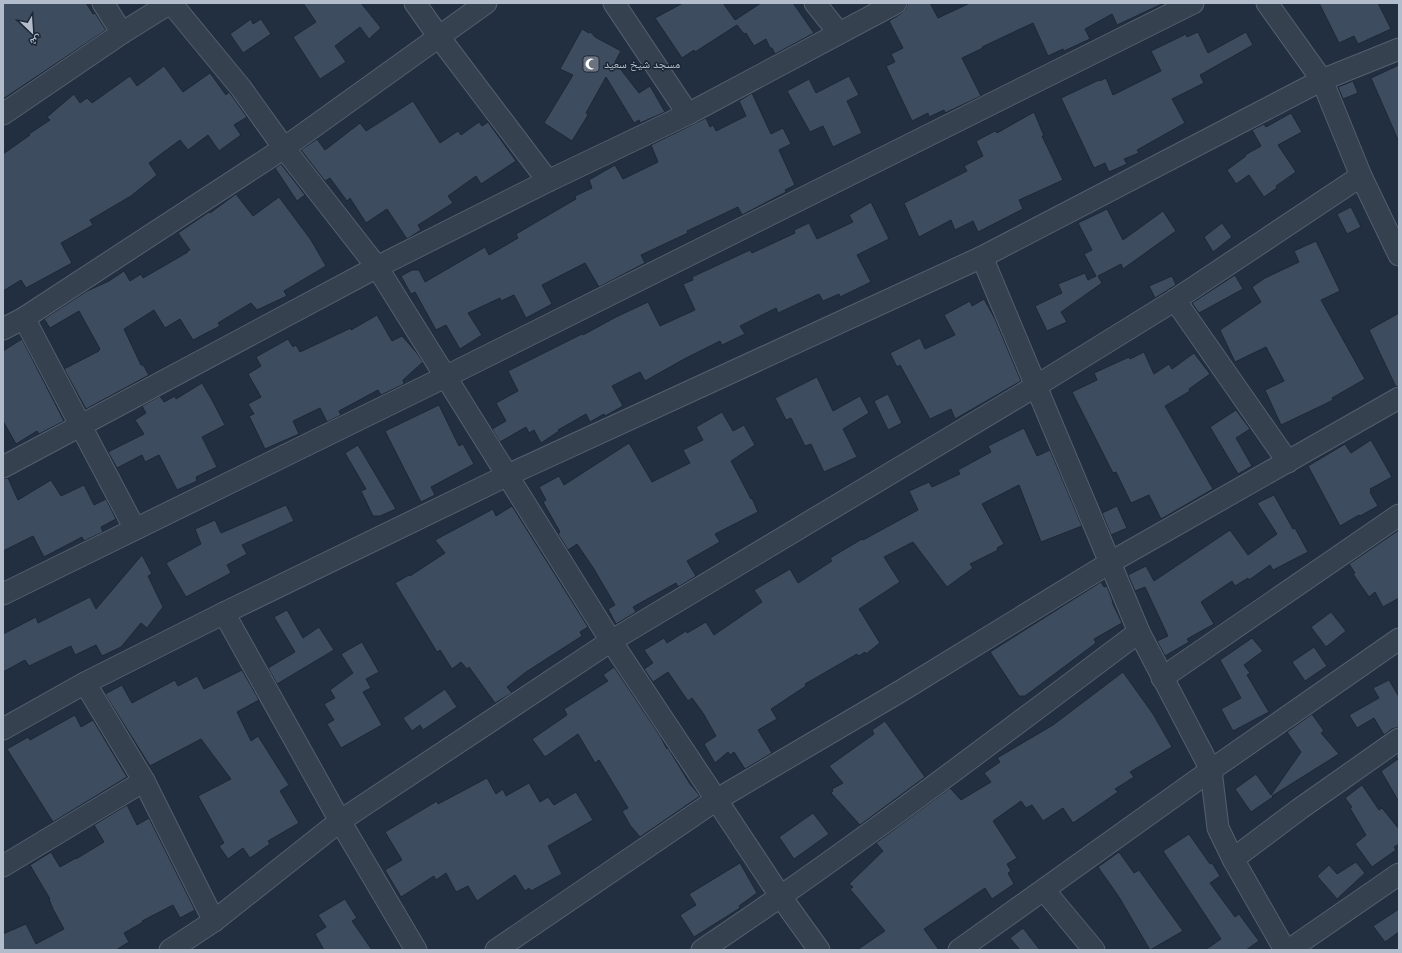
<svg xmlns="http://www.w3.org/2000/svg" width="1402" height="953" viewBox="0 0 1402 953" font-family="Figtree,'Noto Naskh Arabic',sans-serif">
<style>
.building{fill:#3e4c60;stroke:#1d2837}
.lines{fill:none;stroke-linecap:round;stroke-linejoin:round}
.minor-casing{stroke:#545f6e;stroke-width:23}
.minor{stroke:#364150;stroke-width:21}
.labels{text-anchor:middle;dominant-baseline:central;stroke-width:3;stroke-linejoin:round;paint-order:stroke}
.poi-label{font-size:12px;fill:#b2bccb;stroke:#1b2635;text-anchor:start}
</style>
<rect width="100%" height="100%" fill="#222f40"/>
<g class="building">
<polygon points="3,3 86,3 93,14 95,13 106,30 3,99"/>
<polygon points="303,3 361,3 381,28 369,39 360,27 335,46 346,62 320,79 293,37 316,22"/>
<polygon points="683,3 723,3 735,20 761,3 793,3 814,33 775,54 772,48 770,48 766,39 754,46 746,33 744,34 737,25 695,52 694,50 682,58 655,18"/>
<polygon points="908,3 930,3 938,18 970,3 1164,3 1117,25 1112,14 1085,29 1090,39 1064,51 1063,49 1048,56 1033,23 982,47 983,48 962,58 981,96 945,113 944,110 929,117 928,113 912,121 886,66 895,62 891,54 903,48 889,21 902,13 906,9"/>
<polygon points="1319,3 1378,3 1391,29 1358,44 1354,36 1339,43"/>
<polygon points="251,19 253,24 261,19 271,34 243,53 230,34"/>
<polygon points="582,29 589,33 591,32 595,37 621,51 615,62 639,93 650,86 665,112 640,123 639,120 634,123 606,77 586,113 588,115 572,141 544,123 573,75 560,69"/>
<polygon points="1198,32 1208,53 1246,32 1253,45 1200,75 1204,83 1172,99 1185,123 1137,150 1139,153 1124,159 1127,164 1109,172 1105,163 1094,168 1061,98 1099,80 1100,81 1106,78 1113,95 1161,71 1151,51 1186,34 1187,37"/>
<polygon points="1399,65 1399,142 1371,78"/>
<polygon points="164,66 183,92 210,73 226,95 229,92 247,117 234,125 241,135 219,151 208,135 188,150 180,140 149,163 157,175 131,196 90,220 93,225 61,243 72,263 26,288 21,280 3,291 3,154 30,135 29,134 50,120 47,117 74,94 80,103 87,98 92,103 130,76 137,86"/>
<polygon points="849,76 859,95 847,101 862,133 833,147 823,126 810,132 787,91 809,79 816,93"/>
<polygon points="1353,81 1358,93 1343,99 1338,87"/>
<polygon points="752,93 771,134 783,128 791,144 779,150 795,185 785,190 786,192 742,215 738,207 687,231 688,233 641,255 645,263 599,287 585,263 542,285 552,304 526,318 514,295 501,301 500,298 468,313 482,335 460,349 446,325 436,330 415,292 411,294 401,276 412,270 419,270 425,282 485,247 489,255 518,238 516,234 576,199 575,196 592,188 589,180 615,165 623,179 658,162 651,145 706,118 710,127 713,125 716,131 746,116 739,101"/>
<polygon points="413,101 440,143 458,131 461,135 479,122 482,126 488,122 516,161 481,184 476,176 448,196 453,203 418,225 421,230 407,239 387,209 366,223 350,198 347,201 330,178 325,181 301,150 317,139 325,150 360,123 366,131"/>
<polygon points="1034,112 1044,136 1042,136 1063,180 1019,200 1023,209 978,232 973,221 955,230 951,220 919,237 904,203 967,171 964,166 983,156 976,141 995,131 997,133"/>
<polygon points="1291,113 1302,132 1278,145 1296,172 1276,186 1277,188 1264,197 1249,175 1236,184 1227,170 1246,156 1245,155 1261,146 1252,130 1264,124 1266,127"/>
<polygon points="281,164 305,195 297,201 275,168"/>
<polygon points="236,194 253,216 279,197 311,240 326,266 284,291 287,296 257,310 251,303 218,323 220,326 193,340 180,319 165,328 154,310 124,329 141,365 143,365 149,375 86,409 64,369 99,351 99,350 100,349 79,311 50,328 44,319 87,291 109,281 124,271 130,281 141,274 143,278 188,252 187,251 190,250 178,233 209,212 210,213"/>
<polygon points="871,202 889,239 857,255 871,282 840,297 839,294 823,301 819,294 778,313 776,308 740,326 745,334 722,345 720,341 686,358 645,381 640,372 612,386 623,406 605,416 604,414 590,422 586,414 558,430 559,431 541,443 534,430 529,433 526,427 500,442 492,429 506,421 496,403 518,391 508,371 582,334 583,335 616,317 648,302 660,326 695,310 683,284 693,280 692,277 750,250 752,253 795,233 794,230 809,223 817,239 853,222 849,215"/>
<polygon points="1351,207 1361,227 1347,234 1337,214"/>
<polygon points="1107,209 1123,240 1163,211 1176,231 1123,269 1121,264 1098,276 1102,283 1061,312 1067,322 1047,331 1035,306 1062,293 1058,284 1085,273 1088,280 1096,276 1084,254 1092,250 1078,223"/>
<polygon points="1222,223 1232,237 1213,252 1204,237"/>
<polygon points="1316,241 1340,291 1321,300 1365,379 1332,398 1333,400 1323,405 1281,425 1265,390 1284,381 1266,347 1235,362 1220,330 1261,302 1252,287 1265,278 1299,262 1294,251"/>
<polygon points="1235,275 1243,289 1199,313 1192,303"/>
<polygon points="1172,276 1176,285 1155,298 1149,286"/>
<polygon points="984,299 995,319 1021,381 955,419 951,409 930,419 900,365 897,367 890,353 920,338 925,349 955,335 944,315 970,301 972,306"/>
<polygon points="1399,313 1399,386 1396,387 1369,330"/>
<polygon points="377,315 392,341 402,336 416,352 423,362 403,380 404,384 381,395 378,390 339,411 341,415 327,422 320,408 293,421 299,434 265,449 249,416 254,414 248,404 261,397 248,374 261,366 256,357 288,339 293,347 296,345 300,352 351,328 351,330"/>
<polygon points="22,339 64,421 39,434 37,431 16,444 3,421 3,351"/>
<polygon points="1144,352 1154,374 1169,364 1172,369 1194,353 1210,374 1189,389 1190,391 1165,406 1213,489 1161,519 1149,495 1131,503 1116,472 1113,473 1072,392 1097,380 1094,373 1129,357 1130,359"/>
<polygon points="817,377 833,411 860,396 869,413 843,429 857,457 824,472 811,444 805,446 791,418 786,420 775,398"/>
<polygon points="202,383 212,400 225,425 202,437 217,467 196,477 197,481 177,490 159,455 145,462 142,455 117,468 108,452 144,434 135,420 146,413 142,406 160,396 164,402 175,396 176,399"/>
<polygon points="888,394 902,423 888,430 874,401"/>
<polygon points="439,405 459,446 463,444 474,464 431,487 435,495 421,502 385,431"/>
<polygon points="1236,410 1250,429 1236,438 1252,466 1238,474 1210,427"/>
<polygon points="722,412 733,431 744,425 755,445 731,461 751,499 752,498 758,512 715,534 720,542 687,561 696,576 678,587 676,583 633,607 636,612 616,624 608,609 615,605 594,569 577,544 568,550 558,534 560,532 543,502 546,500 539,487 559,476 564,485 629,443 652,482 690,463 683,450 703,440 696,427"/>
<polygon points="1024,428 1037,456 1050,450 1082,526 1041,542 1019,485 982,504 1004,544 997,548 998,550 970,564 973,568 947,587 913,542 884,557 900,582 859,609 880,643 866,654 865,652 859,656 857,654 805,684 806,686 771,709 777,719 758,730 772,753 745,769 734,752 730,755 728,752 715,763 704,744 716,736 703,713 692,698 688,701 668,672 653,682 644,669 653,663 644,650 664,638 667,643 686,631 687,633 706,622 714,635 762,602 754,590 790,569 798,583 832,561 830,558 862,539 863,540 918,510 909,491 929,482 932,487 960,474 958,470 991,452 988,446"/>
<polygon points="1371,440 1392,477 1370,489 1371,491 1370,492 1378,506 1360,516 1359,515 1340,526 1308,466 1345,444 1351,453"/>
<polygon points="358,445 396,509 380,516 373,516 361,491 366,489 345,453"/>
<polygon points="8,478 18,500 51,480 61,496 84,485 94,505 106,499 116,519 101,527 103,532 84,541 82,537 44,557 33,536 3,551 3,479"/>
<polygon points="1274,495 1293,529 1295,528 1308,552 1273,570 1270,565 1249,580 1248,578 1235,586 1232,581 1201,602 1214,624 1187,639 1189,642 1165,656 1157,641 1168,636 1145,587 1135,591 1128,575 1146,566 1154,581 1230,530 1248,555 1277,534 1257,503"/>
<polygon points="286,505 294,521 242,545 247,554 227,565 231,573 186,597 166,563 201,544 195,529 215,520 221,533"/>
<polygon points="512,506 588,627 580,632 582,636 526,672 507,687 512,693 495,703 469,667 467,669 461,662 452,669 440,650 437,652 395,583 409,575 410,576 445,553 435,540 493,509 496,516"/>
<polygon points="1117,506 1127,528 1111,535 1102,513"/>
<polygon points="1399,530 1399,598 1383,607 1375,592 1369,597 1353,574 1355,573 1349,564"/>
<polygon points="142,555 152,574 148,576 163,607 147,628 141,623 121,647 102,656 96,645 75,655 71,646 29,666 25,660 3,672 3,634 36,617 38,623 90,597 96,609"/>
<polygon points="1101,582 1104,587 1107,586 1113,602 1112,602 1122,623 1094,639 1096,643 1025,696 1019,696 990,652"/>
<polygon points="287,610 303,638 319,627 334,650 277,684 268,668 295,652 274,617"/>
<polygon points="1331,612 1346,631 1326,647 1311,627"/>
<polygon points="1252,638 1263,651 1244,665 1250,673 1247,675 1269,712 1233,731 1221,709 1241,698 1220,660"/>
<polygon points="362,642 379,672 366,679 371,688 363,692 382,725 341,748 327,724 334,720 324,704 335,698 330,690 353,673 341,654"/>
<polygon points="1314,647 1327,666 1305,681 1292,662"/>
<polygon points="614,667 660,736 667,749 668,748 690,784 700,796 640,837 630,825 622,811 628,808 599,760 595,763 578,734 545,757 532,739 567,715 564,709 608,681 603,675"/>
<polygon points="242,670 259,700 237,712 251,741 258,736 289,785 280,791 299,823 268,841 270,844 250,858 243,848 228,859 219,846 224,843 198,796 231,779 201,739 150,766 105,694 122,685 132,703 175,680 178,686 197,676 204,689"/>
<polygon points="1123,672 1153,714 1172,747 1130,772 1134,777 1115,789 1118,792 1073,823 1063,808 1043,821 1032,805 1026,808 1021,801 993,821 1017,858 1007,864 1011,871 1008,873 1014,884 992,899 985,888 924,929 939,950 857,950 885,931 850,889 853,887 849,884 883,851 876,843 950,788 961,800 991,782 984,773 1000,762 997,758 1053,725"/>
<polygon points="1389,680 1399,697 1399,727 1392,729 1384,735 1374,718 1357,728 1349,715 1379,698 1373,688"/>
<polygon points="445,689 457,707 423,730 420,725 412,731 403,718"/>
<polygon points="1312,714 1324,731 1321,733 1339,754 1272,796 1273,797 1251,812 1235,789 1256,774 1271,795 1301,752 1287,732"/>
<polygon points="75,715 81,727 93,720 127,777 53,822 7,749 28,737 30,740"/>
<polygon points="885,721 925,777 860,825 831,793 833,791 832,789 843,783 829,766 874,734 872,730"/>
<polygon points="1399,754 1399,802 1381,771 1398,759 1396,756"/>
<polygon points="487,778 496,794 503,789 506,796 529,783 540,802 548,797 554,805 576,792 593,820 548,846 562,874 531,891 529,888 525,891 515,875 477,901 468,886 456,892 446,873 436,880 434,876 401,897 385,870 402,860 385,832 437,801 438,804"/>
<polygon points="1362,785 1379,810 1382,808 1399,829 1399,844 1394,847 1396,850 1372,867 1355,844 1366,835 1350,808 1352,807 1345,798"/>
<polygon points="127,805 137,825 149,818 195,910 180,918 173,905 142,921 143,922 124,933 129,942 116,950 3,950 3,934 26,924 36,944 64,929 53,909 49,899 50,899 30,865 51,852 60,867 76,858 76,859 104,842 94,825"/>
<polygon points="813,813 829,834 794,859 779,837"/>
<polygon points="1189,834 1210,864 1212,863 1220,876 1210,883 1235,917 1239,914 1259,941 1246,950 1205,950 1221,939 1163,851"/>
<polygon points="1119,852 1134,873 1139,870 1183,931 1150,950 1119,897 1098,867"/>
<polygon points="1356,862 1365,873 1337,899 1317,876 1329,865 1337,874"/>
<polygon points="740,863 757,893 739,906 740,908 694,937 680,915 696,905 689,894"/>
<polygon points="345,899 357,918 352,921 372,950 324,950 315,934 326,927 318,915"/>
<polygon points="1399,909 1399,932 1385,942 1373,926"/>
<polygon points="1023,928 1040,950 1020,950 1010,938"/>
</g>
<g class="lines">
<g class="minor-casing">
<g id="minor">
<polyline points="103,3 122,33"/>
<polyline points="171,3 241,88 284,148 377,267 611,641 781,897 819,950"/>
<polyline points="415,3 439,37 548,181"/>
<polyline points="614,3 688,114"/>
<polyline points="815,3 839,33"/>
<polyline points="1267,3 1322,80 1361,176 1399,255"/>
<polyline points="3,114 122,33 170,3"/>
<polyline points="982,257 1139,632 1211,770 1218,828 1233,859 1285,950"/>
<polyline points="1175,300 1288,462"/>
<polyline points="24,318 135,529"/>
<polyline points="3,329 24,318 284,148 486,3"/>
<polyline points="3,467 377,267 548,181 688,114 896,3"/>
<polyline points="3,594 445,377 1193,3"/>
<polyline points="224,613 340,821 416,950"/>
<polyline points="1162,678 1399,515"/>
<polyline points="85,683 144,781 214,921"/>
<polyline points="3,729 85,683 224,613 508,475 982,257 1322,80 1399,49"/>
<polyline points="1233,859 1301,808 1399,739"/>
<polyline points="3,866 144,781"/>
<polyline points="1044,890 1094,950"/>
<polyline points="170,950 214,921 340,821 611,641 1036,386 1175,300 1361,176"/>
<polyline points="496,950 716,800 901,691 1111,562 1399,398"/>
<path d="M702,950C852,850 995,740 1139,632"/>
<polyline points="959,950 1211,770 1399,639"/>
<polyline points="1289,950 1399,874"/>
</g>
</g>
<use href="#minor" class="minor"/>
</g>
<defs>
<g id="mosque-square" transform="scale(0.9)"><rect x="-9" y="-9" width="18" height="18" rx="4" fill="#6b7280" stroke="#1b2635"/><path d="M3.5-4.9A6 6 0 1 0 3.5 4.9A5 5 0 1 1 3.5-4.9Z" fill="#fff"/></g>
</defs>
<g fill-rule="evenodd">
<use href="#mosque-square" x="591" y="64"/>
</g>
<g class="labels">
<g class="poi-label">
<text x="604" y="64">مسجد شيخ سعيد</text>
</g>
</g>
<rect width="1402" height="953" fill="none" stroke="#b2bccb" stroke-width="8"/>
<g transform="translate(32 32) rotate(155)" stroke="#1b2635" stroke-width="3" paint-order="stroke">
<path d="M0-3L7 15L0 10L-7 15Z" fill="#b2bccb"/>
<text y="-6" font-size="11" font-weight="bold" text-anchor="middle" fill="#b2bccb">ش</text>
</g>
</svg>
